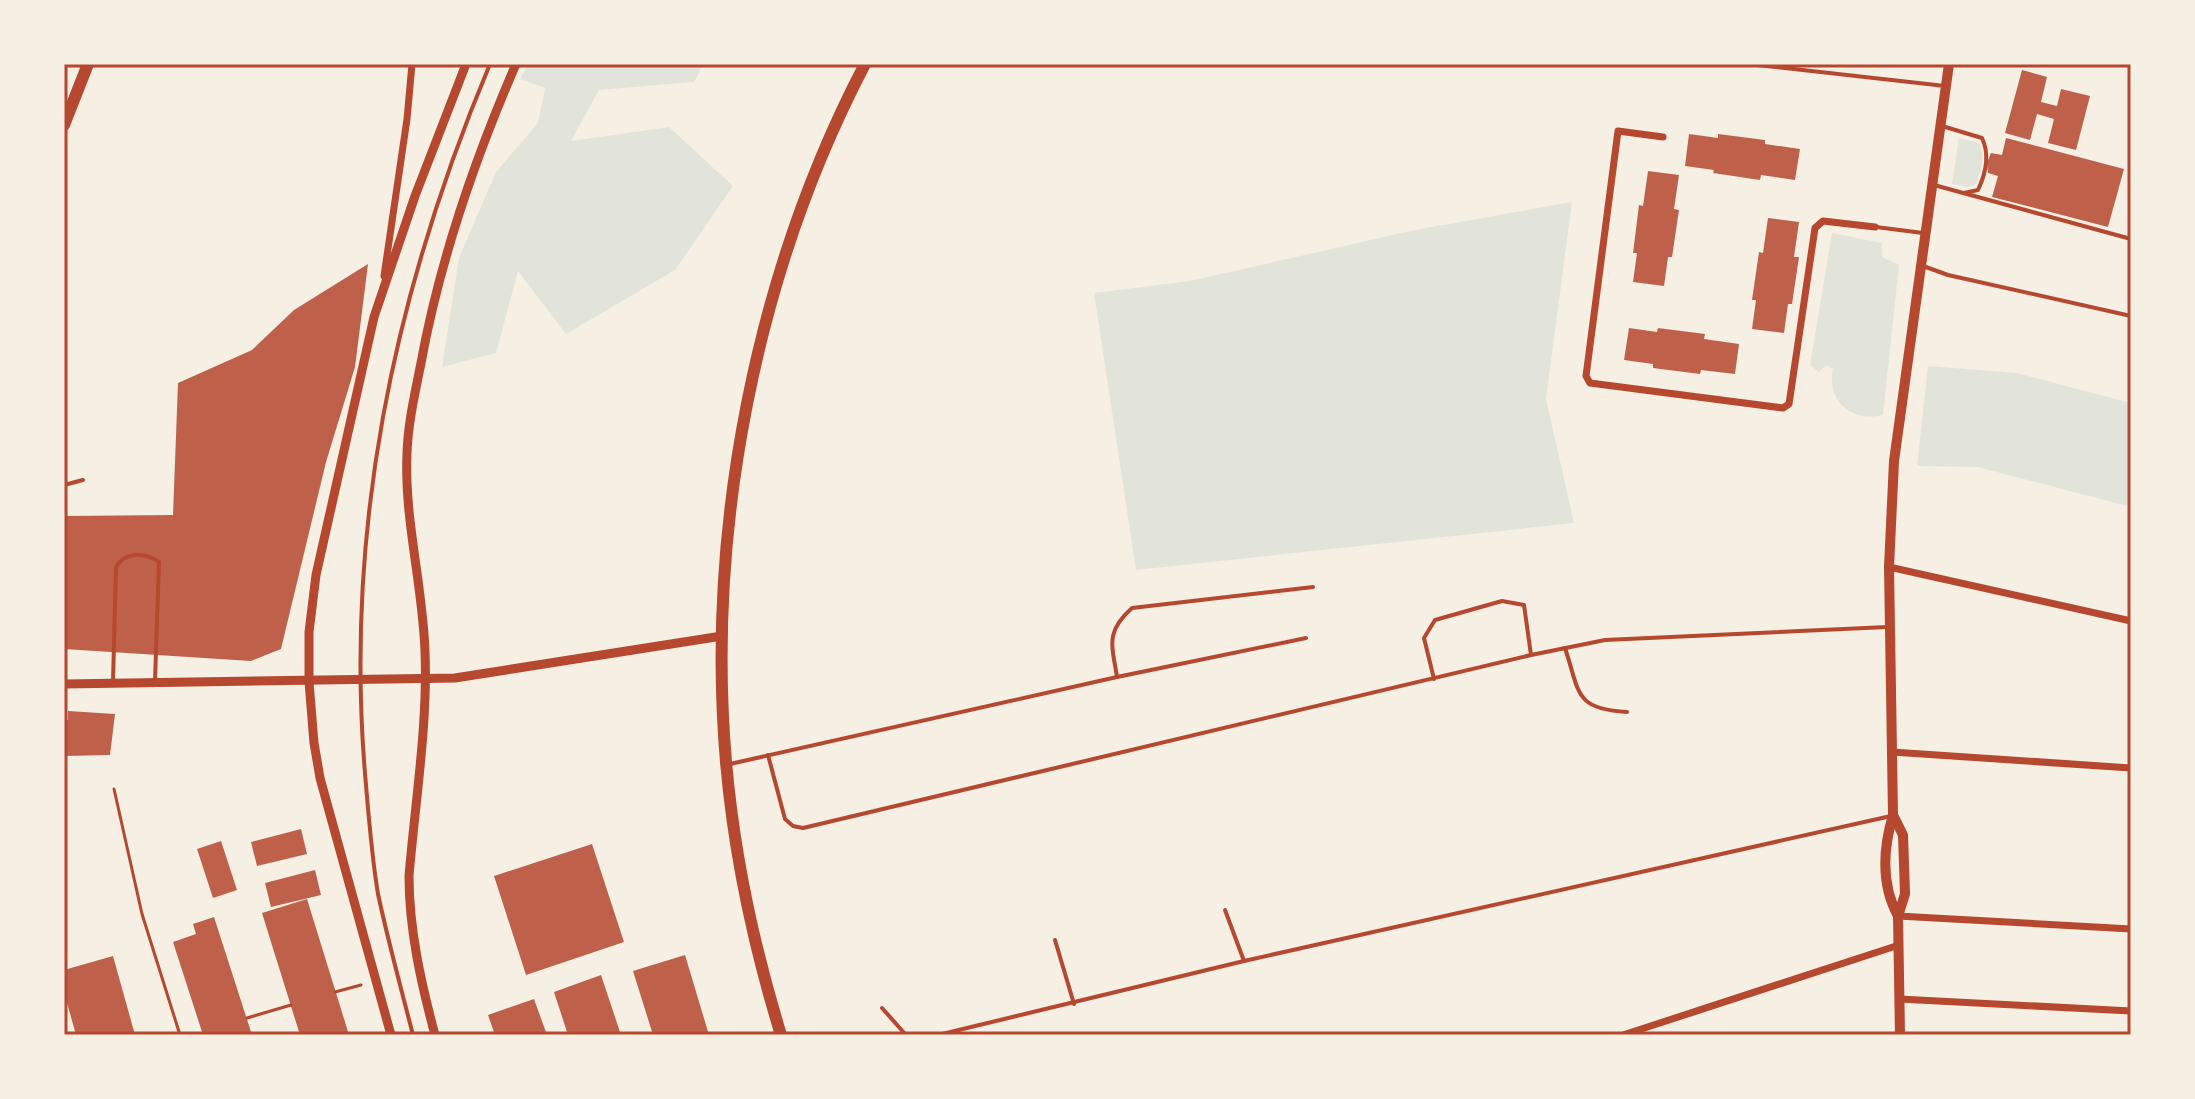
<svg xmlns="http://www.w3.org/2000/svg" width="2195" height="1099" viewBox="0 0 2195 1099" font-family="'Public Sans',sans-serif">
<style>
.green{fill:#e2e4dc}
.building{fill:#bf614a}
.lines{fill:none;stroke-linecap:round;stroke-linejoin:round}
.path{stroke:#b5482f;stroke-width:3}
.service{stroke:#b5482f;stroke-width:4}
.minor{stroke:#b5482f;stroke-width:7}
.tertiary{stroke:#b5482f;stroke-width:9}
.secondary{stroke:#b5482f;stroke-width:10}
.primary{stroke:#b5482f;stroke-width:12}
.neatline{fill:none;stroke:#b5482f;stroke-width:3}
</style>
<rect width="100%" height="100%" fill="#f6efe4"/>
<g class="green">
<polygon points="528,64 704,64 694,82 599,90 571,141 669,127 733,186 675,270 566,334 518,271 496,353 442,367 459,258 496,172 538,123 545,88 520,79"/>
<path d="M1959,138L1979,143C1985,155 1982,175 1974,186L1967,187L1952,184Z"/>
<polygon points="1572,202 1546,399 1574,523 1136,570 1094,293 1190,281 1415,230"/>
<path d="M1832,233L1882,243V257L1899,265L1883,415C1851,423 1826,400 1833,369L1826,365L1819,372L1810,365Z"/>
<polygon points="1928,366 2017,373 2131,403 2131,507 1978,467 1917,466"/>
</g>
<g class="building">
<polygon points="2022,70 2047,77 2041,102 2057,106 2061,89 2090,96 2076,150 2048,143 2054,119 2037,114 2030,140 2005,133"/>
<polygon points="1689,134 1718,138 1718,134 1765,140 1765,144 1800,149 1795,180 1761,175 1760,180 1713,173 1714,170 1685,166"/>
<polygon points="2006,138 2124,169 2108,227 1992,197 1998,176 1988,173 1987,163 1991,153 2002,155"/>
<polygon points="1648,171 1679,175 1674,209 1679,210 1672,257 1668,257 1664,286 1633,282 1637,253 1633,253 1639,205 1643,206"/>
<polygon points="1768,218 1799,222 1794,257 1799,257 1792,304 1788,304 1784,333 1752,329 1756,300 1752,300 1759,252 1763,253"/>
<polygon points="368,264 355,367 326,462 281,649 251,661 64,649 64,516 173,515 178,383 252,350 294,310"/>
<polygon points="1629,328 1657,332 1658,328 1705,334 1704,339 1739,344 1735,374 1701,370 1700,374 1653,368 1653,364 1624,360"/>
<polygon points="68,711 115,714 110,755 64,756 64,720 68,720"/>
<polygon points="301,829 307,854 257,866 251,842"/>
<polygon points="221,841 237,890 213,898 197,849"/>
<polygon points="592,844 624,942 526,975 494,876"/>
<polygon points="315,870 321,895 271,907 265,883"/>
<polygon points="307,899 349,1035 300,1035 262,913"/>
<polygon points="214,917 252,1035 203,1035 173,942 196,934 193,924"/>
<polygon points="685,955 709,1035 653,1035 633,971"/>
<polygon points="113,956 135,1035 76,1035 64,992 64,970"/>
<polygon points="601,975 621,1035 568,1035 554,992"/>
<polygon points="534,999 547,1035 495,1035 488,1015"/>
</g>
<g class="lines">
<g class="path">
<polyline points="114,789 142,914 180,1035"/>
<polyline points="335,992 361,985"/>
<polyline points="247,1018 291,1005"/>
<polyline points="199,1035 202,1034"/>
</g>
<g class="service">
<polyline points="1748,64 1945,86"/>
<path d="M1942,126L1982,138C1990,155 1986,173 1978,190L1964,193"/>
<polyline points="1934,185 2131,239"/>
<polyline points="1876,227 1923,233"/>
<polyline points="1923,266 1948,275 2131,316"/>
<polyline points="64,485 83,480"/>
<path d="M1565,648C1580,693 1574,709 1627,712"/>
<path d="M1117,677C1112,645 1105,632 1132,608L1313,587"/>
<polyline points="1434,679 1424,638 1435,620 1502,601 1524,605 1531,655"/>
<path d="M113,681L116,567C124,552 145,552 159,562L155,681"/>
<polyline points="768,755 785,819 793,826 803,828 1531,655 1605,640 1887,627"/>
<polyline points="730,764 1117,677 1306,638"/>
<polyline points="1225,910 1244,961"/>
<polyline points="1055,940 1074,1004"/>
<polyline points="882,1008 906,1035"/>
<path d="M413,1035C401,988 388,941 378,894C372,858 369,821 366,785C343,534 393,295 490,64"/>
<polyline points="938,1035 1244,961 1891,816"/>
</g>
<g class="minor">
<polyline points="1663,137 1618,131 1586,376 1590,383 1783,408 1789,404 1815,228 1823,221 1875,227"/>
<polyline points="384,276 407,119 412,64"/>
<polyline points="1889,567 2131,621"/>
<polyline points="1892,752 2131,768"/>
<polyline points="1898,916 2131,929"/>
<polyline points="1899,999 2131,1011"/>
<polyline points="1623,1035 1899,945"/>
</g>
<g class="tertiary">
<polyline points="64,684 455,678 722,636"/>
<polyline points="391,1035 320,778 314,743 309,682 309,632 316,575 374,317 415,196 466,64"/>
<path d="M435,1035C421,983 409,929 409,876C415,804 428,723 425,652C423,586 404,519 407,453C408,423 415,393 421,363C440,259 474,161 516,64"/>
</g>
<g class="secondary">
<polyline points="1893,815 1903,835 1905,894 1898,916 1900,1035"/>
<path d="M1898,916C1881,885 1883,849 1893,815L1889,567L1894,461L1949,64"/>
</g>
<g class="primary">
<polyline points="64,125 88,64"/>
<path d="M781,1035C754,947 734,854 726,762C706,528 756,272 865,64"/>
</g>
</g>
<rect width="2195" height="1099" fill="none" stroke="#f6efe4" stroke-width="132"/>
<rect x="66" y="66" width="2063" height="967" class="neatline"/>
</svg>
